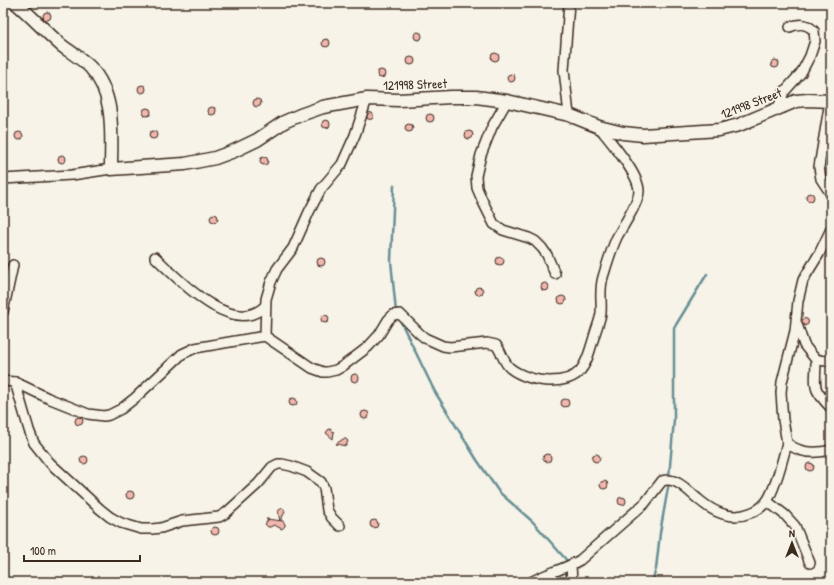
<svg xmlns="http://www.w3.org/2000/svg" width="834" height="585" viewBox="0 0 834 585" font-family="'Patrick Hand',sans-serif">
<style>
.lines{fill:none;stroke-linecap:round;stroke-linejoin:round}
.stream{stroke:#678f95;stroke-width:2.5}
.building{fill:#f1b6ae;stroke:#3b2a1e}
.street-casing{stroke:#3b2a1e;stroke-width:12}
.secondary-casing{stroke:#3b2a1e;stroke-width:15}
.street{stroke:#f7f3e8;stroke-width:9}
.secondary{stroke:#f7f3e8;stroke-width:12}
.labels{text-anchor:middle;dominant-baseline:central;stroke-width:3.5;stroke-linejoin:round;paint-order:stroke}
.street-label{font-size:13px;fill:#3b2a1e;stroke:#f7f3e8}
</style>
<rect width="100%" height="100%" fill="#f7f3e8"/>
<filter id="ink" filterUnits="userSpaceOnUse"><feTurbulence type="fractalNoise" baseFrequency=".025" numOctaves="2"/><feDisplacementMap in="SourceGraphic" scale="8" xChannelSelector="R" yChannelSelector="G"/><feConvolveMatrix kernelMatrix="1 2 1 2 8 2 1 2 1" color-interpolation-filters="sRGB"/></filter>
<g filter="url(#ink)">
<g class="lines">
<g class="stream">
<polyline points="394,185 391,261 396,312"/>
<polyline points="399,318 435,392 477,460 499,492 533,522 569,563"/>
<polyline points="669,477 674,420 674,328 707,274"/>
<polyline points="575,576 577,582"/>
<polyline points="652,582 656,569 660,533 669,482"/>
</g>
</g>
<g class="building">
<circle cx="47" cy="16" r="4"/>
<circle cx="418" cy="36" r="4"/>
<circle cx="326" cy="43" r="4"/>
<circle cx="495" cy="57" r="4"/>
<circle cx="411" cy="61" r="4"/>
<circle cx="775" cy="64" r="4"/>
<circle cx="381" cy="74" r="4"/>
<circle cx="511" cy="78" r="4"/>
<circle cx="142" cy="89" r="4"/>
<circle cx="257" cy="103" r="4"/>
<circle cx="212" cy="111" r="4"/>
<circle cx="147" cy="112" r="4"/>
<circle cx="370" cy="116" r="3.5"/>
<circle cx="430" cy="118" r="4"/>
<circle cx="326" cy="124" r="4"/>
<circle cx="409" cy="128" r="4"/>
<circle cx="469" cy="135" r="4"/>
<circle cx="153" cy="135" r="4"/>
<circle cx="19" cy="136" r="4"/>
<circle cx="62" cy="159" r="4"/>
<circle cx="264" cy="161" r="4"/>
<circle cx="810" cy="197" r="4"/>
<circle cx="214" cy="218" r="4"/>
<circle cx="500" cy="261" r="4"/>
<circle cx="321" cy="262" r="4"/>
<circle cx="545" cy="287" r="4"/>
<circle cx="479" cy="291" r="4"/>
<circle cx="562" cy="300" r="4"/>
<circle cx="325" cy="319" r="4"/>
<circle cx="805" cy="322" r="3.5"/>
<circle cx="355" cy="378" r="4"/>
<circle cx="293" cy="402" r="4"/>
<circle cx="565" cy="403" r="4"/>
<circle cx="365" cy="415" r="4"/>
<circle cx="79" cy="421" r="4"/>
<polygon points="330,429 334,432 333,439 326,433 328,430"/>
<polygon points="343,439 346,439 348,441 346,446 336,444"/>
<circle cx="596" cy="458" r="4"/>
<circle cx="547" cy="458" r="4"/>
<circle cx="84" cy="460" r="4"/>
<circle cx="810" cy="467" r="4"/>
<circle cx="604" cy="485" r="4"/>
<circle cx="130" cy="495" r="4"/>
<circle cx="622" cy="501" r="4"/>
<polygon points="282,508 284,509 285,512 280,521 278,511"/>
<polygon points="266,519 283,521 285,524 285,526 282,529 274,525 270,527 268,527 265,524 268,520"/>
<circle cx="374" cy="524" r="4"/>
<circle cx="215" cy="531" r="4"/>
</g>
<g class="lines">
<g class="street-casing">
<g id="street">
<polyline points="507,101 492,127 481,155 476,176 477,188 483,202 494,224 503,230 529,238 535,241 542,248 547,255 555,274"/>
<polyline points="830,101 819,167 821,179 831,194"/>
<path d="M778,108L784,92L801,73L810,56L815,41L814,31C807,23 799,23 790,27"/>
<polyline points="569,115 564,70 569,3"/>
<polyline points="3,179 72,175 111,169"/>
<path d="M831,229L819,254L803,280L798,301L795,331L782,382L781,393L783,420L787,443C800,454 815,454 831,450"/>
<path d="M155,257C178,279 233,338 265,306"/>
<polyline points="3,312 13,265"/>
<path d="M797,324L804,345L816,360C816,387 810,386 831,408"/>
<polyline points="265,336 266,299 271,282 277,269 293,248 309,212 321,189 342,164 355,135 367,99"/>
<path d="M815,358C820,361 826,362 831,358"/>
<path d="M3,381L15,382L48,398L88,414L104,416L109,415L121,409L135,398L182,354L195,348L265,336L312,368L323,372H327L336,370L343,366L368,347L379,335L388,320L393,315L400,314L419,333L425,338L443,346L450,347L487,343L496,345C502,352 503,362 510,368C520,376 537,381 550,381C584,381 586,363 594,337C596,329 600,321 601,313C602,301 599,290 603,277C607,264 611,250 617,237C623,226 639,202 639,191C639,174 610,141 599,127"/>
<polyline points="15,382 29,430 34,443 50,463 100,509 110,517 121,523 141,529 152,529 161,528 182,521 219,517 226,513 258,484 272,467 278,464 282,464 291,466 307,472 321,482 324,488 327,510 332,518 340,526"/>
<polyline points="767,501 785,515 795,526 810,563"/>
<polyline points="571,565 572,582"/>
<path d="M531,582C547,573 565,569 580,560L645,503L662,481C676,476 688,491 698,499C713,512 731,521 750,513C757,511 763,506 767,501C776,488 783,458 787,443"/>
</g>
</g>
<g class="secondary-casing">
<path id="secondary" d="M16,3C31,16 45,31 61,45C70,52 81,58 90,67C116,95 111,134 111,169L185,164L215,158L234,151L257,140L284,122L300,115L323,107L367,99L399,100L451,97H476L507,101L569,115L599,127L623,133L643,135L719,130L739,125L796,101L808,100L831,101"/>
</g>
<use href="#street" class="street"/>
<use href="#secondary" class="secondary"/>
</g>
</g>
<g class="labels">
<g class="street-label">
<text transform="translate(415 84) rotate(-2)">121998 Street</text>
<text transform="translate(751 103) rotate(-21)">121998 Street</text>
</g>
</g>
<rect width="834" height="585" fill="none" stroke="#f7f3e8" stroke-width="16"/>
<rect x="8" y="8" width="818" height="569" fill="none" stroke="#3b2a1e" stroke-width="1.5" filter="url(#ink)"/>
<g transform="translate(792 543)" stroke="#f7f3e8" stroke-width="3" paint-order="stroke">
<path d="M0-3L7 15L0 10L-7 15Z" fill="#3b2a1e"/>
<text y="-6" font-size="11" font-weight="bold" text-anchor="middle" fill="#3b2a1e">N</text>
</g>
<path d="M24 555v6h116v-6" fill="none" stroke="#3b2a1e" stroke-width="2"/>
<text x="30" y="555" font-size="12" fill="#3b2a1e" stroke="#f7f3e8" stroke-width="3" paint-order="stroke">100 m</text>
</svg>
